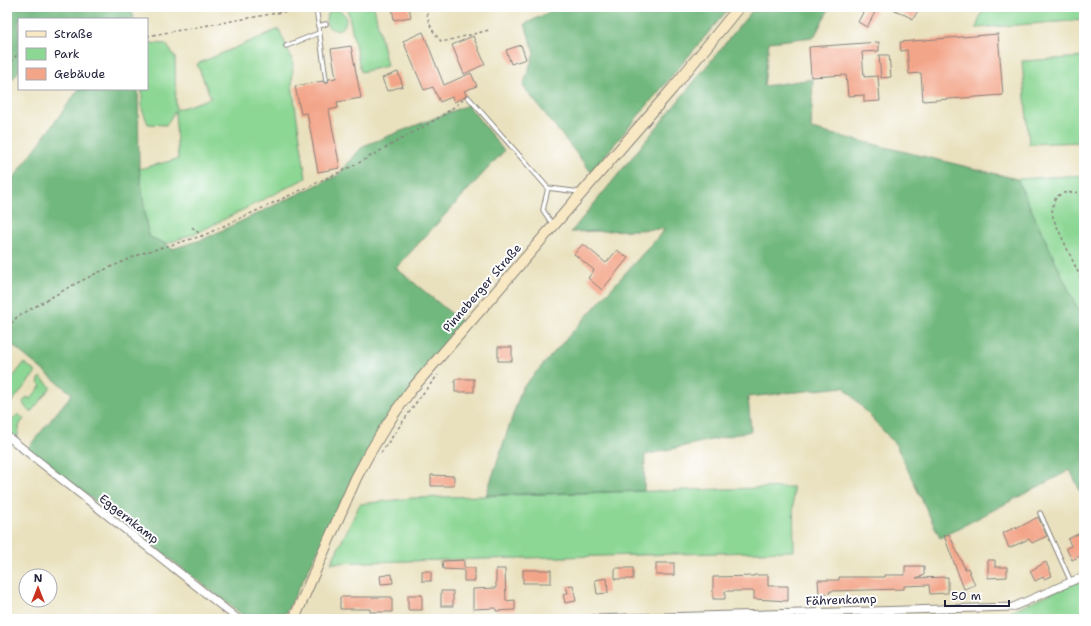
<svg xmlns="http://www.w3.org/2000/svg" width="1091" height="626" viewBox="0 0 1091 626" font-family="'Shantell Sans',sans-serif">
<style>
.green{fill:#8cd794;stroke:#577c68}
.forest{fill:#71b87e;stroke:#4a6d5c}
.building{fill:#f3a589}
.lines{fill:none;stroke-linecap:round;stroke-linejoin:round}
.service-casing{stroke:#86827c;stroke-width:5.5}
.minor-casing{stroke:#86827c;stroke-width:9}
.secondary-casing{stroke:#86827c;stroke-width:12}
.path{stroke:#86827c;stroke-width:1.5;stroke-dasharray:3 3;stroke-linecap:butt}
.service{stroke:#fff;stroke-width:3.5}
.minor{stroke:#fff;stroke-width:7}
.secondary{stroke:#f8e8c3;stroke-width:10}
.labels{text-anchor:middle;dominant-baseline:central;stroke-width:4;stroke-linejoin:round;paint-order:stroke}
.street-label{font-size:12px;fill:#22223b;stroke:#fff}
</style>
<rect width="100%" height="100%" fill="#fff"/>
<filter id="ink" filterUnits="userSpaceOnUse"><feTurbulence type="fractalNoise" baseFrequency=".025" numOctaves="2"/><feDisplacementMap in="SourceGraphic" scale="8" xChannelSelector="R" yChannelSelector="G"/><feConvolveMatrix kernelMatrix="1 2 1 2 8 2 1 2 1" color-interpolation-filters="sRGB"/></filter>
<filter id="wash" filterUnits="userSpaceOnUse"><feTurbulence type="fractalNoise" baseFrequency=".012" numOctaves="4" result="noise"/><feDisplacementMap in="SourceGraphic" scale="16" xChannelSelector="R" yChannelSelector="G"/><feGaussianBlur stdDeviation="0.9" result="paint"/><feColorMatrix in="noise" values="0 0 0 0 0 0 0 0 0 0 0 0 0 0 0 0 0 1.4 0 .05"/><feComposite in="paint" operator="in"/></filter>
<g filter="url(#wash)">
<rect width="100%" height="100%" fill="#e9e1be"/>
<g class="green">
<polygon points="347,7 374,7 387,66 361,72"/>
<polygon points="984,7 1084,7 1084,20 976,28"/>
<circle cx="336" cy="20" r="10"/>
<polygon points="279,29 293,62 292,85 306,178 199,232 166,244 148,236 139,169 178,159 175,111 166,125 148,124 142,109 142,89 147,89 147,47 149,43 166,44 175,57 176,110 211,98 197,64"/>
<polygon points="1084,57 1084,142 1029,144 1022,61"/>
<polygon points="1084,175 1084,323 1017,179"/>
<polygon points="24,363 36,372 7,408 7,385"/>
<polygon points="40,377 51,387 31,412 25,407 23,402 27,397 30,399 41,386 38,383"/>
<polygon points="18,414 24,419 20,424 17,439 7,431 7,420 14,418"/>
<polygon points="793,487 794,551 331,563 360,504 412,498"/>
<polygon points="1084,579 1084,619 997,619 1001,615"/>
</g>
<g class="forest">
<polygon points="7,7 131,7 134,19 19,19 19,71 7,85"/>
<polygon points="559,7 730,7 591,172 523,86 534,53 525,24"/>
<polygon points="755,7 830,7 814,37 769,42 764,86 813,79 811,129 1017,179 1084,323 1084,499 1070,470 940,538 896,445 844,387 748,397 751,431 645,455 644,491 486,495 522,388 665,229 571,232"/>
<polygon points="79,89 138,89 139,168 148,236 166,244 172,249 204,239 338,175 363,146 468,105 504,151 396,268 463,323 363,463 286,613 244,616 27,449 72,394 7,341 7,187"/>
</g>
<g id="blocks">
<g class="building">
<polygon points="392,7 409,7 411,17 394,20"/>
<polygon points="866,7 878,7 867,27 858,22"/>
<polygon points="889,7 920,7 913,19"/>
<polygon points="423,32 444,85 471,73 477,86 464,91 466,94 465,97 454,102 452,97 440,102 433,87 424,90 403,41"/>
<polygon points="998,34 1003,95 923,101 921,73 909,74 907,50 901,51 900,42"/>
<polygon points="473,36 485,64 464,74 452,45"/>
<polygon points="879,42 879,51 862,52 864,77 878,76 880,101 864,102 864,95 848,96 846,75 811,77 809,47"/>
<polygon points="521,45 526,59 511,64 506,50"/>
<polygon points="351,46 361,98 337,102 338,108 329,110 340,168 318,172 307,113 301,114 295,86 323,81 324,83 327,83 329,79 336,78 331,49"/>
<polygon points="879,55 889,55 891,77 881,78"/>
<polygon points="398,72 403,86 387,91 382,78"/>
<polygon points="583,244 606,263 617,250 628,258 602,290 588,278 594,270 574,254"/>
<rect x="498" y="347" width="14" height="14"/>
<rect x="455" y="379" width="19" height="13"/>
<polygon points="431,475 454,476 454,486 431,486"/>
<polygon points="1038,517 1047,536 1032,543 1029,539 1009,548 1003,533 1016,527 1016,529"/>
<polygon points="1084,531 1084,554 1072,560 1066,548 1071,546 1068,539"/>
<polygon points="949,534 965,569 968,568 975,585 964,589 944,536"/>
<polygon points="464,560 464,568 475,568 475,581 464,581 464,570 443,569 442,561"/>
<polygon points="988,560 995,560 995,567 1007,567 1007,577 988,578"/>
<polygon points="1046,562 1052,576 1044,579 1043,577 1035,581 1030,571"/>
<rect x="656" y="563" width="18" height="12"/>
<polygon points="905,566 924,566 924,575 916,578 948,577 948,593 930,594 929,585 904,586 904,589 830,591 830,593 819,594 818,580 839,580 839,577 885,577 885,575 905,575"/>
<rect x="615" y="568" width="18" height="11"/>
<polygon points="496,569 505,569 506,601 515,600 515,610 496,611 496,608 473,609 473,589 496,588"/>
<rect x="523" y="570" width="28" height="13"/>
<rect x="422" y="571" width="9" height="10"/>
<polygon points="392,574 393,583 381,584 380,576"/>
<polygon points="754,575 768,575 768,586 788,586 788,601 754,599 754,591 725,591 725,599 713,599 713,577 754,576"/>
<polygon points="607,578 608,593 597,594 595,580"/>
<polygon points="573,585 576,601 565,603 563,594 568,593 566,586"/>
<rect x="441" y="591" width="12" height="15"/>
<rect x="408" y="595" width="14" height="15"/>
<polygon points="340,597 392,597 392,612 370,612 370,609 340,609"/>
</g>
</g>
</g>
<g filter="url(#ink)">
<use href="#blocks" fill-opacity="0" stroke="#86827c" stroke-width="1"/>
<g class="lines">
<g class="service-casing">
<g id="service">
<polyline points="316,7 326,80"/>
<polyline points="318,26 326,24"/>
<polyline points="286,46 319,33"/>
<polyline points="468,97 548,188 580,192"/>
<polyline points="548,188 543,210 553,225"/>
<polyline points="1040,513 1071,582"/>
</g>
</g>
<g class="minor-casing">
<g id="minor">
<polyline points="7,436 238,619"/>
<polyline points="262,619 277,619"/>
<polyline points="592,619 1013,607 1084,576"/>
</g>
</g>
<g class="secondary-casing">
<path id="secondary" d="M294,619L356,478C372,447 390,418 411,390L672,89L739,7"/>
</g>
<g class="path">
<path d="M426,7C427,20 432,33 442,42L489,30"/>
<polyline points="147,36 311,7"/>
<polyline points="7,67 19,52"/>
<polyline points="1084,192 1063,193 1056,197 1052,208 1053,218 1084,285"/>
<polyline points="192,227 202,236 355,165 442,116 463,100"/>
<polyline points="7,328 17,317 71,286 97,273 143,253 202,236"/>
<polyline points="381,453 420,397 438,375"/>
<polyline points="1002,619 1006,615"/>
</g>
<use href="#service" class="service"/>
<use href="#minor" class="minor"/>
<use href="#secondary" class="secondary"/>
</g>
</g>
<g class="labels">
<g class="street-label">
<text transform="translate(482 288) rotate(-49)">Pinneberger Straße</text>
<text transform="translate(129 519) rotate(38)">Eggernkamp</text>
<text transform="translate(841 600) rotate(-2)">Fährenkamp</text>
</g>
</g>
<rect width="1091" height="626" fill="none" stroke="#fff" stroke-width="24"/>
<rect x="18" y="18" width="130" height="72" fill="#ffffff" stroke="#a7a7b1"/>
<rect x="26" y="31" width="20" height="6" fill="#f8e8c3" stroke="#a7a7b1"/>
<text x="54" y="38" font-size="12" fill="#22223b">Straße</text>
<rect x="26" y="48" width="20" height="12" fill="#8cd794" stroke="#a7a7b1"/>
<text x="54" y="58" font-size="12" fill="#22223b">Park</text>
<rect x="26" y="68" width="20" height="12" fill="#f3a589" stroke="#a7a7b1"/>
<text x="54" y="78" font-size="12" fill="#22223b">Gebäude</text>
<g transform="translate(38 588)"><circle r="19" fill="#ffffff" stroke="#a7a7b1"/>
<path d="M0-3L7 15L0 10L-7 15Z" fill="#c8321e"/>
<text y="-6" font-size="11" font-weight="bold" text-anchor="middle" fill="#22223b">N</text>
</g>
<path d="M945 600v6h64v-6" fill="none" stroke="#22223b" stroke-width="2"/>
<text x="951" y="600" font-size="12" fill="#22223b" stroke="#ffffff" stroke-width="3" paint-order="stroke">50 m</text>
</svg>
